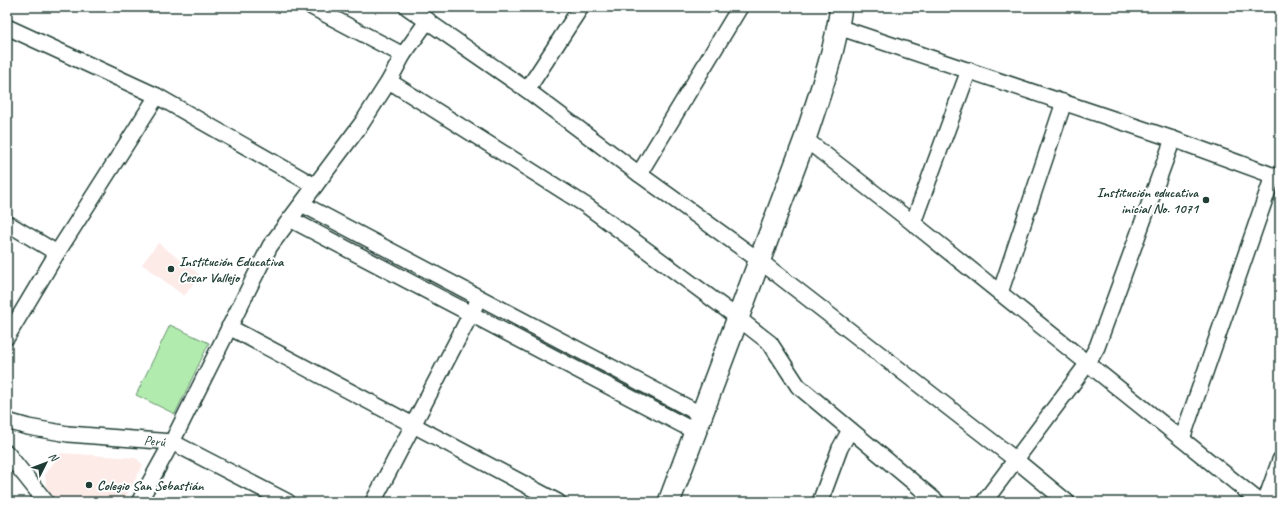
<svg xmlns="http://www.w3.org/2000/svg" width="1287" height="509" viewBox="0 0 1287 509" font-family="Caveat,sans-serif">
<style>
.built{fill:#fdebe8}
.green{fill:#b2ebae;stroke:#689471}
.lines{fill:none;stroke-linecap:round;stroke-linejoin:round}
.street-casing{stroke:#1f3d34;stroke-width:18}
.secondary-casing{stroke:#1f3d34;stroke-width:24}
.street{stroke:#fff;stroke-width:15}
.secondary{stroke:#fff;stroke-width:21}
.poi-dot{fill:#1f3d34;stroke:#fff;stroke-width:1.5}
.labels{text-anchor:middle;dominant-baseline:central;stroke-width:4;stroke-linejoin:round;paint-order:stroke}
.poi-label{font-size:14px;font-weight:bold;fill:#1f3d34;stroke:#fff;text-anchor:start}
.street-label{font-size:14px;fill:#1f3d34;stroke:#fff}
</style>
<rect width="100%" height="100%" fill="#fff"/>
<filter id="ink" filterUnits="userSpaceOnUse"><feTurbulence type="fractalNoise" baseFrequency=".025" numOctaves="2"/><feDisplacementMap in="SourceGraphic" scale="8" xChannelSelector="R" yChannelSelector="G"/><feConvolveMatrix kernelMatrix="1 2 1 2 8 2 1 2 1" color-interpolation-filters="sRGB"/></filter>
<g filter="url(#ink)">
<g class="built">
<polygon points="158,243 200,275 184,296 142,264"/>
<polygon points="61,453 136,458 143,465 123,502 56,502 47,496 45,474"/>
</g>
<polygon class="green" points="170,325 209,343 175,414 136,395"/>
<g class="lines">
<g class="street-casing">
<g id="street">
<polyline points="312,7 403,55"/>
<polyline points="407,7 527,90 639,174 760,261 1016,460 1067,502"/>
<polyline points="7,27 157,96 315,186"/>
<polyline points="838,27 1173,139 1280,178"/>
<polyline points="389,81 587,206 738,318 770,343 798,386 937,502"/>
<polyline points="527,90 581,7"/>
<polyline points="805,139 913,223 1260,502"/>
<polyline points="639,174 740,7"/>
<polyline points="302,204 702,415"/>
<polyline points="290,219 696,432"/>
<polyline points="7,223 57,253"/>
<polyline points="913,223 969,70"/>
<polyline points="1000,293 1064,102"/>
<polyline points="229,327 558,502"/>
<polyline points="7,337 57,253 157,96"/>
<path id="s1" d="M7,421L28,427L68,434L172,442L288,502"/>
<polyline points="1182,439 1273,176"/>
<polyline points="7,453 46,502"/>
<polyline points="139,502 172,442 270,246 362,123 389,81 403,55 428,20"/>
<polyline points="373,502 475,306"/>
<polyline points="820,502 840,448 850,430"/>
<polyline points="984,502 1088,363 1097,347 1173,139"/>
<polyline points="1265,502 1280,460"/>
</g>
</g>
<g class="secondary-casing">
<path id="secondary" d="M669,502L805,139C819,96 835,52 841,7"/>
</g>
<use href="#street" class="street"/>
<use href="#secondary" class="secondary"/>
</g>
</g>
<g class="poi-dot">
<circle cx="1206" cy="200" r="4"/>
<circle cx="171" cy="269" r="4"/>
<circle cx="89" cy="485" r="4"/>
</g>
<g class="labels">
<g class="poi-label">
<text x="1198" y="192" text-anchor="end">Institución educativa<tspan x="1198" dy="16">inicial No. 1071</tspan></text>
<text x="179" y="261">Institución Educativa<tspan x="179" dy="16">Cesar Vallejo</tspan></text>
<text x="97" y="485">Colegio San Sebastián</text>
</g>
<g class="street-label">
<text stroke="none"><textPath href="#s1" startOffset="149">Perú</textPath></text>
</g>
</g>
<rect width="1287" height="509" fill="none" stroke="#fff" stroke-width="24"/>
<rect x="12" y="12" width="1263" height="485" fill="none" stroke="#1f3d34" stroke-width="1.5" filter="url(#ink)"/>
<g transform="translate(46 463) rotate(48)" stroke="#ffffff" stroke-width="3" paint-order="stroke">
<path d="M0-3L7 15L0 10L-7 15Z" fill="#1f3d34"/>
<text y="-6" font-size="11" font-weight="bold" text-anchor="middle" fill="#1f3d34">N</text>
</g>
</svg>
